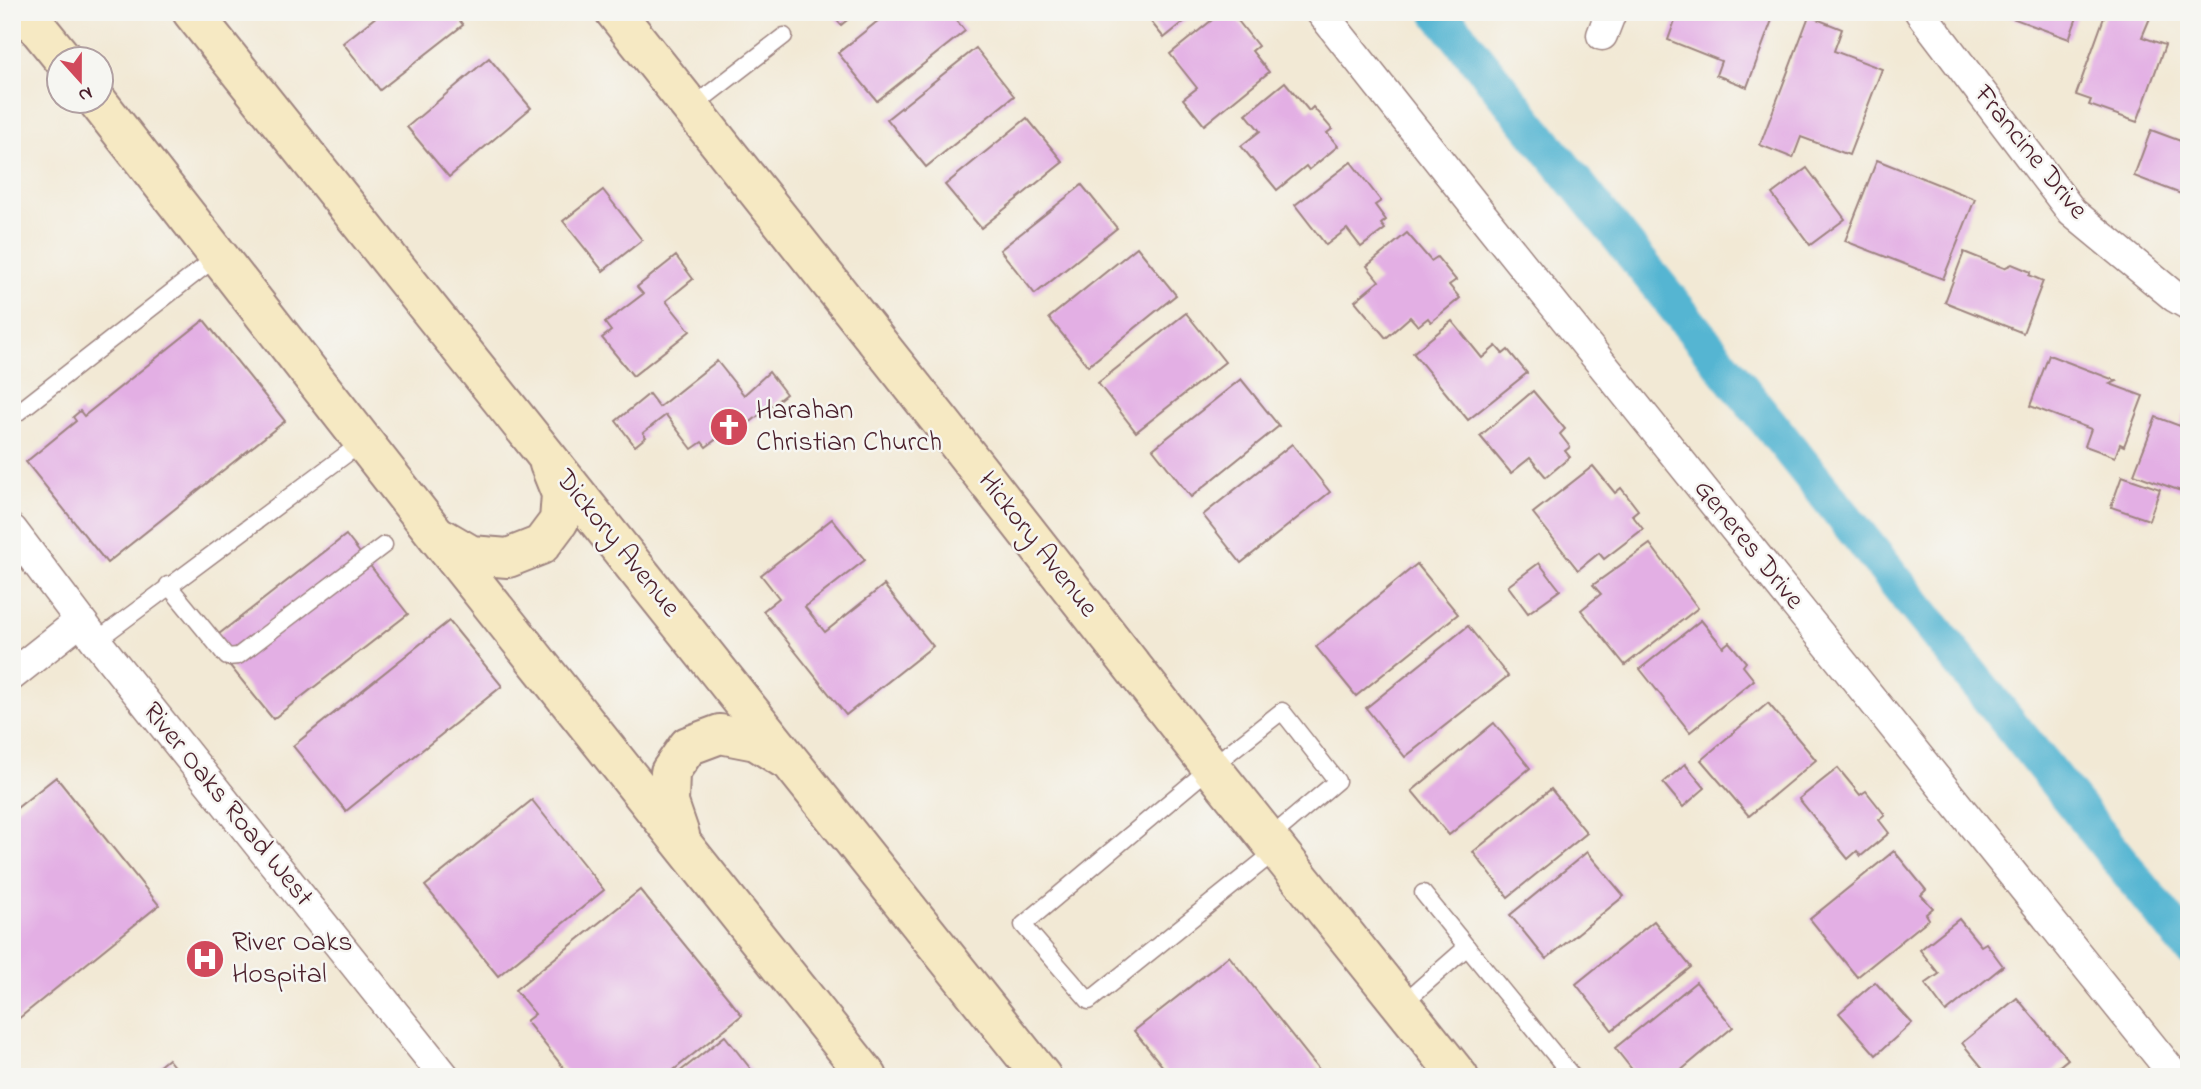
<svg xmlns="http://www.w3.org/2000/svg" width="2201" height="1089" viewBox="0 0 2201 1089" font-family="'Indie Flower',sans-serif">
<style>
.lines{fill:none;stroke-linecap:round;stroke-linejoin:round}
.canal{stroke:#54b5d2;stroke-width:37}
.building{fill:#e3afe4}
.lane-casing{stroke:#9e8480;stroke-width:19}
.street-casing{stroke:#9e8480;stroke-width:33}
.secondary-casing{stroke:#9e8480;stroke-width:42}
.lane{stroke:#fff;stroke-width:16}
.street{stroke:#fff;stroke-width:30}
.secondary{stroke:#f6e9c3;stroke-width:38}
.labels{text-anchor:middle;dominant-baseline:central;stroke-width:5;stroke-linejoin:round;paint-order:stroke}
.street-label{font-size:28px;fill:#4a1f2b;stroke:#f6f6f2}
.poi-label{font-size:28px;fill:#4a1f2b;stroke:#f6f6f2;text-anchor:start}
</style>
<rect width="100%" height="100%" fill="#f6f6f2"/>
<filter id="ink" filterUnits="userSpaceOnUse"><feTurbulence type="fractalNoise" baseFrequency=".0143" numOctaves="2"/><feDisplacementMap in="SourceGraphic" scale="14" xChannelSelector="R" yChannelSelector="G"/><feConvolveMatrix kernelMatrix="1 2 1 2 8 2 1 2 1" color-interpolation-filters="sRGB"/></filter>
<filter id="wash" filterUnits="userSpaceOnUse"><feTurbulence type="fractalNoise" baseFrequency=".00686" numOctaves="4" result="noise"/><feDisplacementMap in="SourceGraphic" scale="28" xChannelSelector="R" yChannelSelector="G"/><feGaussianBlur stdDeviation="1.57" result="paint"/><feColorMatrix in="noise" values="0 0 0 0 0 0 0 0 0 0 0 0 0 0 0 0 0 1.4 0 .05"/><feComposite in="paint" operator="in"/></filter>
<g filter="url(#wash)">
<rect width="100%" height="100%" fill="#f2e9d5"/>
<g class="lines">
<polyline class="canal" points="1439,12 2189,947"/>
</g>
<g id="blocks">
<g class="building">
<polygon points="382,12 453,12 463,25 380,90 343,43"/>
<polygon points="830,12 857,12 841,25"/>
<polygon points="889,12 950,12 965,31 877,101 838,53"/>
<polygon points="1143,12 1196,12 1164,38"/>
<polygon points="1222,12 1231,12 1258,46 1252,51 1269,72 1204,125 1183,99 1197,88 1170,54"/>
<polygon points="1678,12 1775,12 1747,87 1716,75 1721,61 1668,40"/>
<polygon points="2005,12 2079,12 2069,39 2004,15"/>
<polygon points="2106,12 2134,12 2150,18 2142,37 2165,45 2137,122 2089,105 2091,100 2076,95"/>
<polygon points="1809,16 1842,29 1834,51 1882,69 1849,155 1801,137 1793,158 1760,145"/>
<polygon points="976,48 1014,96 926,167 887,119"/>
<polygon points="489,58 531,108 449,177 407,127"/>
<polygon points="1285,82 1309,111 1313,107 1332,129 1327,133 1338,146 1309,170 1306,166 1277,190 1241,146 1260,131 1246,114"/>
<polygon points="1027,118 1063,162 981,228 945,185"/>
<polygon points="2151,130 2186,143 2189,138 2189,197 2134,176"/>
<polygon points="1877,160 1975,199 1943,279 1845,241"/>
<polygon points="1351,162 1381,201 1375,205 1386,220 1381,224 1385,229 1361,247 1347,229 1326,245 1295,205"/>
<polygon points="1807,168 1845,219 1810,245 1772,194"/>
<polygon points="1082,185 1117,228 1035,294 1000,250"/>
<polygon points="603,190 642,240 603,271 563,221"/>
<polygon points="1407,233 1431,261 1437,257 1456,280 1449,285 1460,298 1431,322 1428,318 1418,326 1410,317 1386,338 1355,301 1379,281 1367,266"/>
<polygon points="1137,247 1176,295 1088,366 1049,318"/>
<polygon points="1964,252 2004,268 2012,264 2031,272 2029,275 2043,281 2023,333 1945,302"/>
<polygon points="676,256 693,279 666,301 690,331 633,376 602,338 611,331 605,323 643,294 637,287"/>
<polygon points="1186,313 1225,362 1136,432 1098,383"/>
<polygon points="204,320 285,421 107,563 26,462 76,421 73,417 80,411 84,416"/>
<polygon points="1452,321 1482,358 1496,346 1503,354 1508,350 1527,373 1468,420 1413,353"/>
<polygon points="2049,355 2117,381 2110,384 2143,396 2124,446 2120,444 2115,457 2085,446 2091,429 2030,406"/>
<polygon points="717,361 744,395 769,372 786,394 748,424 744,418 706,447 702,442 692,449 666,415 643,433 646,437 635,446 616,421 649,394 659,407"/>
<polygon points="1241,379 1279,426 1191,497 1153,449"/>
<polygon points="1533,391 1565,429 1560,434 1570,447 1565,451 1570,457 1546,477 1530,458 1511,473 1480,436"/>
<polygon points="2188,404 2189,404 2189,494 2134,474 2156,417 2180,426"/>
<polygon points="1292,444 1330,492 1241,563 1203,515"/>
<polygon points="1593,466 1615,493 1621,488 1638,510 1632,515 1643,529 1604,559 1599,553 1578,570 1533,513"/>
<polygon points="2122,476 2160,489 2149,520 2111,507"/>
<polygon points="832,519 865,560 805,607 825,632 884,585 933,646 846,715 763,611 779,598 761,575"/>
<polygon points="346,535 408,614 273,719 210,641"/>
<polygon points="1650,544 1698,608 1625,665 1581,610 1601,594 1593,585"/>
<polygon points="1539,563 1560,590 1528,613 1508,586"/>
<polygon points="1417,564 1458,614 1356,696 1316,647"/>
<polygon points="1701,620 1723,647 1729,642 1746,662 1743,666 1754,680 1690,732 1640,669"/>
<polygon points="449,621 502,686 346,811 293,746"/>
<polygon points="1468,626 1508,676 1405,757 1366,708"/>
<polygon points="1768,703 1816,760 1749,816 1701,760"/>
<polygon points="1494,723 1530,768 1449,835 1412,791"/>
<polygon points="1685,764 1705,788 1683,807 1663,783"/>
<polygon points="1838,768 1860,795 1866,791 1885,815 1879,820 1889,833 1861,856 1857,851 1848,859 1799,799"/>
<polygon points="56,777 159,905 12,1024 12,812"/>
<polygon points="1551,789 1587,833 1508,897 1473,852"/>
<polygon points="532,800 604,890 498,976 425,886"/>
<polygon points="1894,851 1926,890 1921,895 1933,908 1926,914 1929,919 1857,977 1810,919"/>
<polygon points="1587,852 1624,896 1546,959 1510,915"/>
<polygon points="640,890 742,1015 665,1077 571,1077 526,1021 535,1014 515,990"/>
<polygon points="1959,919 1981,946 1986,943 2003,966 1946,1012 1925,984 1939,974 1920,950"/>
<polygon points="1654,921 1691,967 1612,1030 1576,984"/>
<polygon points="1229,956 1325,1077 1171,1077 1134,1031"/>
<polygon points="1696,982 1733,1027 1673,1077 1638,1077 1615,1048"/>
<polygon points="1875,982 1912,1023 1876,1055 1839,1013"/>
<polygon points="2017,998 2068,1059 2046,1077 1990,1077 1962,1043"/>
<polygon points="725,1036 757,1077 673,1077"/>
<polygon points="168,1059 182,1077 146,1077"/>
</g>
</g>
</g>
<g filter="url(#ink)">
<use href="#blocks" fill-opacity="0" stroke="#9e8480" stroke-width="2"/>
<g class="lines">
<g class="lane-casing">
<g id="lane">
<polyline points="692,107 784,36"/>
<polyline points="12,417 219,255"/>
<polyline points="168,585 227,657 238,656 384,545"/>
<polyline points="96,641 364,441"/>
<polyline points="1268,839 1337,781 1282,711 1211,767 1023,925 1089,1001 1277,850"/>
<polyline points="1423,893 1467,947"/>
<polyline points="1401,1005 1467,947 1573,1077"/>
</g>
</g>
<g class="street-casing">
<g id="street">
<polyline points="1321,12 1486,220 2176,1077"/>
<polyline points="1920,12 2072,212 2175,297 2189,305"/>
<polyline points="1602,35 1611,12"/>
<polyline points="12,530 96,641 445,1077"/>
<polyline points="12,675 80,621"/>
</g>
</g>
<g class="secondary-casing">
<g id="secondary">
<polyline points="25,12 64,60"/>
<polyline points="192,12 1042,1077"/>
<polyline points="615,12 941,422 1211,767 1459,1077"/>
<polyline points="98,102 437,536 868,1077"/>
<polyline points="442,538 471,555 508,558 541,545 559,521 561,494 549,464"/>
<polyline points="680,835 669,803 670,772 688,746 720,734 756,741 783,758"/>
</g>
</g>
<use href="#lane" class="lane"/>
<use href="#street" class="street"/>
<use href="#secondary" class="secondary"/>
</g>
</g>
<defs>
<g id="church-disc" transform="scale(2.0125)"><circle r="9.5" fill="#d1495b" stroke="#f6f6f2"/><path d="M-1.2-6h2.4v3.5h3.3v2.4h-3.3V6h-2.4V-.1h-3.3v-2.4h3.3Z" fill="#fff"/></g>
<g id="hospital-disc" transform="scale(2.0125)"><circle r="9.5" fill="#d1495b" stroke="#f6f6f2"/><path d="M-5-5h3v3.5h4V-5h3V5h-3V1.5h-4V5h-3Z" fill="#fff"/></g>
</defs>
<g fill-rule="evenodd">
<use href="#church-disc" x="729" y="427"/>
<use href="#hospital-disc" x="205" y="959"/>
</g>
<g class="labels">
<g class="street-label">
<text transform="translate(2030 153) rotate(51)">Francine Drive</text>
<text transform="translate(617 544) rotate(51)">Dickory Avenue</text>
<text transform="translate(1037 545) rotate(52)">Hickory Avenue</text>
<text transform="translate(1748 545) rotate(51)">Generes Drive</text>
<text transform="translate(227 805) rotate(51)">River Oaks Road West</text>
</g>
<g class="poi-label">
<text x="756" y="411">Harahan<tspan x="756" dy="32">Christian Church</tspan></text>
<text x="232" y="943">River Oaks<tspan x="232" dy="32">Hospital</tspan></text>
</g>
</g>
<rect width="2201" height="1089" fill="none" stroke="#f6f6f2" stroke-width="42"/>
<g transform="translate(80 80) rotate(159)"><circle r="33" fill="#f6f6f2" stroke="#b1a0a2" stroke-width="2"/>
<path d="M0-5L12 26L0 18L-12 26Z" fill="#d1495b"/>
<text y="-10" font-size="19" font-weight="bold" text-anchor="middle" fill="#4a1f2b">N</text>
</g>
</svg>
